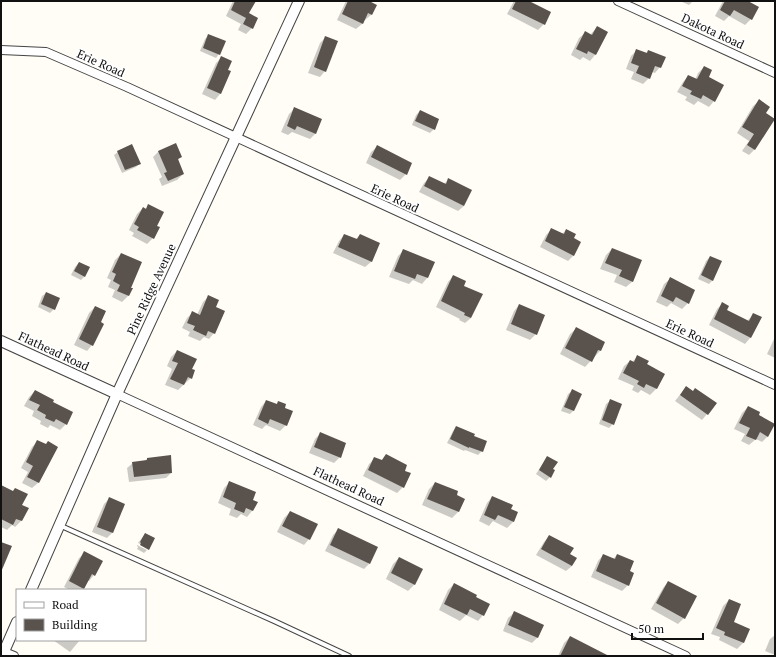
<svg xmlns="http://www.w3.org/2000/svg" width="776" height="657" viewBox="0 0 776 657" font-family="'PT Serif',serif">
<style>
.shadow{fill:#0003}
.building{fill:#5a524d}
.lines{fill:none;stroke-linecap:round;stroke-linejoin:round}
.service-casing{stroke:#444;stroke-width:6}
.minor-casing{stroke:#444;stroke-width:10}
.tertiary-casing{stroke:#444;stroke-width:12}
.service{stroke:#fff;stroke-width:4}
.minor{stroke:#fff;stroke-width:8}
.tertiary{stroke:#fff;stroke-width:10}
.labels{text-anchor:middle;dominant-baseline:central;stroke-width:4;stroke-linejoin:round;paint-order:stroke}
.street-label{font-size:12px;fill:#111;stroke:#fff}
</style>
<rect width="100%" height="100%" fill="#fffdf5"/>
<g class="shadow">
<polygon points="233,1 255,1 248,14 252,28 246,34 238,30 241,24 226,16"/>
<polygon points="346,1 373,1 372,3 376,5 371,15 365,20 364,20 362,24 356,29 337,20"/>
<polygon points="514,1 527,1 544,24 538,30 507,14"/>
<polygon points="680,1 693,1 689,5"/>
<polygon points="723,1 746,1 751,19 745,25 729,16 724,21 715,16"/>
<polygon points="597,27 607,32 595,55 590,61 583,57 580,60 571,55 579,38 585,33 590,35"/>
<polygon points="209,35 219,54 216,58 200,51 205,39"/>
<polygon points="326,37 325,71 320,77 308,73 320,43"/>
<polygon points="637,50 645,54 648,51 660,67 655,73 652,72 649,78 643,84 631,79 634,72 626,69 631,56"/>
<polygon points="222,57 227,71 230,72 220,94 215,100 202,94 216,63"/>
<polygon points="704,67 714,101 709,107 698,101 694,105 685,100 687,97 677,92 683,82 688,76 695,80 698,73"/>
<polygon points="759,101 764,114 754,150 749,155 742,151 749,141 737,133 753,106"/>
<polygon points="294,109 316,133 310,139 292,132 288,135 281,132 289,114"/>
<polygon points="420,111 434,129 430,133 412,125 416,115"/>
<polygon points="377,147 406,174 400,180 366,163 371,152"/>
<polygon points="159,151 180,157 178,160 183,174 177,180 162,186 159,179 162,177 153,157"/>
<polygon points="118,152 139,164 136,167 122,173 114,155"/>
<polygon points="430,177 444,184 449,179 464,206 458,211 419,192 424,183"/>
<polygon points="149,206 155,226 153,238 147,244 132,236 134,233 129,230 137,214 143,208 145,209"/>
<polygon points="552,229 562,234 566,230 572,238 574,255 568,261 540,247 546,235"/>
<polygon points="344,235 355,240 360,235 379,243 371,262 365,267 333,253 339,241"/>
<polygon points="612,249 640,261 632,282 626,287 614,282 617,275 600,269 606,255"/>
<polygon points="404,250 434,263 427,278 422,284 413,280 409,284 389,277 398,256"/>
<polygon points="121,254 130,288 131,289 128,296 122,302 112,297 115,290 108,287 111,280 107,278 115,260"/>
<polygon points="710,257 713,280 709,284 698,279 706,261"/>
<polygon points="79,263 85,276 81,280 71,275 75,267"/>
<polygon points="453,276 463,286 471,318 465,323 459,320 460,319 436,307 448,282"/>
<polygon points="670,279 688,303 682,309 671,303 667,307 656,302 664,284"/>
<polygon points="46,293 54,309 50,313 38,307 42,296"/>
<polygon points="209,296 215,308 214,333 209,339 204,337 200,341 188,336 190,332 182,328 187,318 192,313 197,315 203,302"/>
<polygon points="722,304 726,310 747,321 754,314 761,318 750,338 745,344 709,325 717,309"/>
<polygon points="519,305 536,334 530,340 506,330 514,311"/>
<polygon points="95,307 99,323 92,345 87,351 74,345 89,313"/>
<polygon points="576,329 600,351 585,367 560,354 570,334"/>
<polygon points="775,337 775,358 767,354"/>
<polygon points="177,351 191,370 194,371 191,378 178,390 165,385 172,369 167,366 171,357"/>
<polygon points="637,357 646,365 663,374 656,389 650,395 641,390 638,393 632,390 634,386 618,379 624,366 630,361 632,362"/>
<polygon points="686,387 707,414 702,420 675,401"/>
<polygon points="35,391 52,403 66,424 60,430 50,425 48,428 40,424 41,421 32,416 34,411 24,406 29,397"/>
<polygon points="572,391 573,411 570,414 561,411 568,394"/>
<polygon points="266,401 276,405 278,402 286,425 280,431 266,425 262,429 253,425 261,407"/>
<polygon points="610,401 613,424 609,428 599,424 606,404"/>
<polygon points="748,407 757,416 768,436 762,442 756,439 749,445 741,441 745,434 734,429 742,413"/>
<polygon points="456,427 473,437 482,451 478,455 465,450 464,451 447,443 453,431"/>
<polygon points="320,434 340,457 334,463 309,453 315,439"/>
<polygon points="38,441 45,445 57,447 38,483 32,488 22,483 28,472 21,468 32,447"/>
<polygon points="386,455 404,471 403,487 397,493 363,476 369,464 375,458 381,461"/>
<polygon points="547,457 552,470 550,477 546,481 536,474"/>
<polygon points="147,459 171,473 166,478 129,482 127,468 133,463 144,461"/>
<polygon points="230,482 251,500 256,502 252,511 247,517 241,514 237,518 229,515 231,509 218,503 224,488"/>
<polygon points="435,483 455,496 463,499 458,512 452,518 422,505 429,489"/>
<polygon points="1,486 21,505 27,509 21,521 15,527 12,525 7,530 1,527"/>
<polygon points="492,497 509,510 517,513 513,522 507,528 493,521 489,526 479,521 487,503"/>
<polygon points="110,498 112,533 107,538 92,532 104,504"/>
<polygon points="290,512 309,539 304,545 277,532 284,518"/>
<polygon points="338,530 369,564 364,569 325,551 333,535"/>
<polygon points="145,534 148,548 138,543"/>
<polygon points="549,536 569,554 572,566 566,571 536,555 544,542"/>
<polygon points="137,545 147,550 144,553 137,549 138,547 137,546"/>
<polygon points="85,553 94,575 89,581 87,580 82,590 70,590 64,587 79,558"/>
<polygon points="603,555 613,559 617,555 628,571 628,585 622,591 591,577 598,561"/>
<polygon points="399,558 422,569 414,585 408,591 386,579 393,564"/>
<polygon points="668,582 684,618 678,624 651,609 663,588"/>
<polygon points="454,584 475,597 483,615 478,621 466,615 460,621 439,610 448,590"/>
<polygon points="729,600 733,622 749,629 743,643 737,649 719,640 720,637 711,634 723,606"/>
<polygon points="514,613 538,637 532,643 503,631 508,618"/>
<polygon points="775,635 775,655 765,651 770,639"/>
<polygon points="570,637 598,656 558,656 564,643"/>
<polygon points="53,640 80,640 70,652"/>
</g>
<g class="building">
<polygon points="235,1 256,1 249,13 258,18 253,29 243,24 246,18 231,10"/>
<polygon points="348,1 369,1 377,5 372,15 368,13 363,24 342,14"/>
<polygon points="516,1 529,1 551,12 545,25 512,9"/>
<polygon points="725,1 748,1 759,7 752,20 734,10 730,16 720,10"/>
<polygon points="597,26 608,32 596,55 588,51 587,54 576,49 585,31 592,35"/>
<polygon points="208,34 226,41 220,55 203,48"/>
<polygon points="325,36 338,41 326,72 314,67"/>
<polygon points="636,49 647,53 648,50 666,57 661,68 655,66 650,79 636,73 639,66 631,63"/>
<polygon points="221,56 232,61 228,70 231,71 221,94 207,88"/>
<polygon points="704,66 712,70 709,77 724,85 715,102 703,95 701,99 690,94 692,91 682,86 688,75 697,79"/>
<polygon points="759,99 770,107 766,113 775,119 755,150 747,145 754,134 742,127"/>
<polygon points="294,107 322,119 316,134 297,126 295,130 287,126"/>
<polygon points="420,110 439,119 435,130 415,121"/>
<polygon points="176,143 182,157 178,159 184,174 168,181 164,173 167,172 158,151"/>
<polygon points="132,144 141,164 125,170 117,151"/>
<polygon points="377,145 412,163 407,175 371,157"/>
<polygon points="429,176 446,184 448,178 472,190 464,206 424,186"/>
<polygon points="148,204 164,212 157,226 160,227 154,239 137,230 139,227 134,224 143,207 146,209"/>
<polygon points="551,228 564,234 566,229 576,234 574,238 581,242 574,256 545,241"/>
<polygon points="344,234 357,239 360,234 380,243 372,262 338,247"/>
<polygon points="612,248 642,260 633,282 619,276 622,270 605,263"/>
<polygon points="403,249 435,262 428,278 417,274 415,279 394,271"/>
<polygon points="121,253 142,262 131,288 133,288 129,296 117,291 120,285 113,281 116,274 112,272"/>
<polygon points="710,256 722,261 713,281 701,275"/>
<polygon points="79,262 90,267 85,277 74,271"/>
<polygon points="453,275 466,281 464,286 483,294 471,318 464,315 465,313 441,301"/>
<polygon points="670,277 695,290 689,304 676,297 673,302 661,296"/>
<polygon points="46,292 60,298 55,310 41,304"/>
<polygon points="208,295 219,300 216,307 225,311 215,334 208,331 206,336 193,330 195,326 187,323 192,311 200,315"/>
<polygon points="722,302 729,306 727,310 749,321 753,313 762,317 751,338 714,319"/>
<polygon points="519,304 545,315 537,335 511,324"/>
<polygon points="95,306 106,311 101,322 104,324 93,346 79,339"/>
<polygon points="576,327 605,342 601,351 598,350 592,362 565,348"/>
<polygon points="177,350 197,359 192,369 195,370 192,379 188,377 184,385 170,379 178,363 172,361"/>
<polygon points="637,355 649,361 647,364 665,374 657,389 646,384 644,388 637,384 639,381 623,373 630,360 634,362"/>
<polygon points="686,386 693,391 695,388 717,403 708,415 680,395"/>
<polygon points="572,389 582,394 574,411 564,407"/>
<polygon points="35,390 54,400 53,402 73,412 67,425 56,419 54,422 45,418 46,415 37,410 40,405 29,400"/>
<polygon points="610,399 622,404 614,425 602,420"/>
<polygon points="266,400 277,404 278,401 286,404 285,408 293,411 287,426 270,419 268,424 258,419"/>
<polygon points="748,406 760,412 759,415 775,424 768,437 760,432 756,440 746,436 750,428 739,423"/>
<polygon points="456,426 475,434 474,436 487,441 483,452 469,447 469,448 450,439"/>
<polygon points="320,432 346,443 341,458 314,447"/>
<polygon points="37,440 46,444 48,441 58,447 39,483 27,477 33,466 26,462"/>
<polygon points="386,454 407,465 405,471 411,473 404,488 368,470 374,457 382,460"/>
<polygon points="171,455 172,473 134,477 132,462 147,460 147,458"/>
<polygon points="547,456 558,462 553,469 555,470 551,478 539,470"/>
<polygon points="229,481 256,492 253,500 258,502 253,511 246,508 244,513 234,509 236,503 223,497"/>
<polygon points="435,482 458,491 457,495 465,499 459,512 427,499"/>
<polygon points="1,485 13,491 15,488 28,494 22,505 29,508 22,521 16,519 13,525 1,519"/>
<polygon points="492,496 513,505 511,509 518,512 514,522 498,515 495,520 484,515"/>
<polygon points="109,497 125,504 113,533 97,527"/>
<polygon points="290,511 318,524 310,540 282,526"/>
<polygon points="338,528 378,547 370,564 330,545"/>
<polygon points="145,533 155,538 149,550 140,545 141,543 140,542"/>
<polygon points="549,535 574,548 570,554 577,558 572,566 541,549"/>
<polygon points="1,542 12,546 1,572"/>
<polygon points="84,551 103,561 95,576 92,574 84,589 69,581"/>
<polygon points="603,554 615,559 617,554 634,561 630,571 634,573 629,586 596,571"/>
<polygon points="399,557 423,569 415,585 391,573"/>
<polygon points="668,581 697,596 685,619 656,603"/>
<polygon points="454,583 477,595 476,597 490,604 484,616 470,609 467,615 444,604"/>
<polygon points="729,599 741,604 734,622 750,629 744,643 724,635 725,632 716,628"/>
<polygon points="514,611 544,625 538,638 508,625"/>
<polygon points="570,636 609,656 560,656"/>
</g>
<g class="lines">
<g class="service-casing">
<polyline id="service" points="59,525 274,621 349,656"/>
</g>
<g class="minor-casing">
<g id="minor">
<polyline points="618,1 775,73"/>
<polyline points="1,50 46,52 127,87 775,385"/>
<polyline points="117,394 686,656"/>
<polyline points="4,652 14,656"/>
</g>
</g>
<g class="tertiary-casing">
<g id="tertiary">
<polyline points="1,341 117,394"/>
<polyline points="31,590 117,394 299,1"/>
<polyline points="2,656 17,622"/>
</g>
</g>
<use href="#service" class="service"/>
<use href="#minor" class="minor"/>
<use href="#tertiary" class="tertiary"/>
</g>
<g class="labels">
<g class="street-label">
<text transform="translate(713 31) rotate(25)">Dakota Road</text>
<text transform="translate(101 63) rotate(24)">Erie Road</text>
<text transform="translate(395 198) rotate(25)">Erie Road</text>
<text transform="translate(151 289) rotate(-65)">Pine Ridge Avenue</text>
<text transform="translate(690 333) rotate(25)">Erie Road</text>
<text transform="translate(54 351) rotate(25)">Flathead Road</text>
<text transform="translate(349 486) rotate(25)">Flathead Road</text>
</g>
</g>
<rect width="776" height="657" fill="none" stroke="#111111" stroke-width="4"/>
<rect x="16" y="589" width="130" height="52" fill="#ffffff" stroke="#a0a0a0"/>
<rect x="24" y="602" width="20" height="6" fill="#ffffff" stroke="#a0a0a0"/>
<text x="52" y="609" font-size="12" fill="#111111">Road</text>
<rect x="24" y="619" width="20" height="12" fill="#5a524d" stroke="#a0a0a0"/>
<text x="52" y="629" font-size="12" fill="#111111">Building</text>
<path d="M632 633v6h71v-6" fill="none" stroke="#111111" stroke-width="2"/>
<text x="638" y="633" font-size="12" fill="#111111" stroke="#ffffff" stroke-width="3" paint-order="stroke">50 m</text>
</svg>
